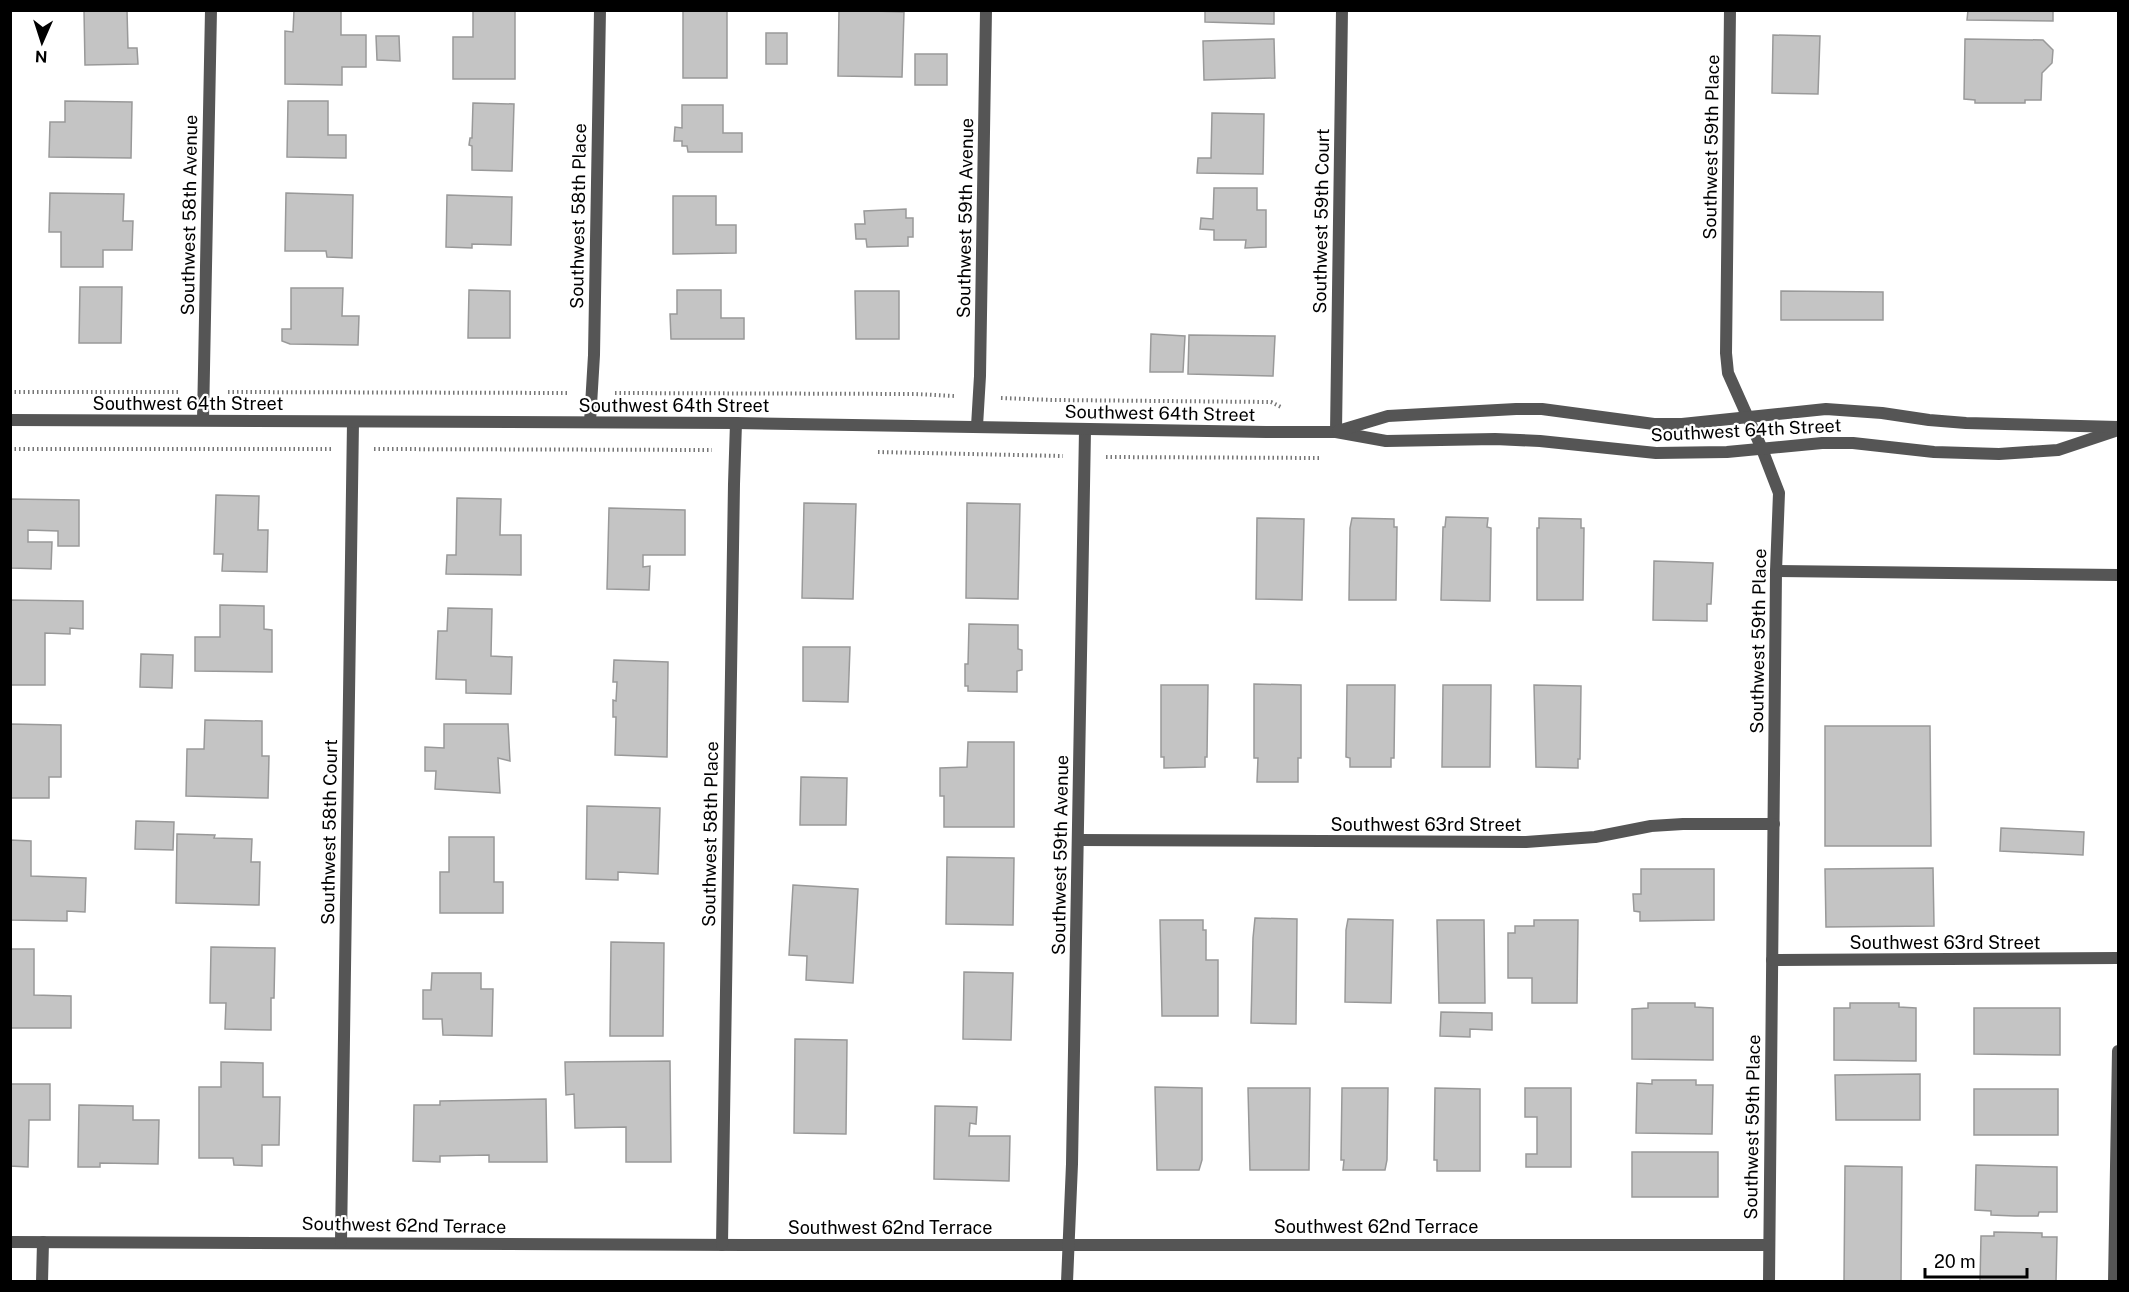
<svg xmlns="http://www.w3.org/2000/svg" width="2129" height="1292" viewBox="0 0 2129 1292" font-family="'Public Sans',sans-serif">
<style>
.building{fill:#c4c4c4;stroke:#999;stroke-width:1.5}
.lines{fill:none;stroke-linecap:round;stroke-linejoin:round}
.path{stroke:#777;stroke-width:4;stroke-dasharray:1.5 3;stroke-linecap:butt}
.service{stroke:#555;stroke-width:12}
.minor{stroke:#555;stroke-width:12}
.tertiary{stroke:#555;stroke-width:12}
.labels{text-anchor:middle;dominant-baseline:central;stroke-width:4.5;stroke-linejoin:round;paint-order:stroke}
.street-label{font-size:18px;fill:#000;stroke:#fff}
</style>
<rect width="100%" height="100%" fill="#fff"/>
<g class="building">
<polygon points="84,10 127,10 128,48 137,48 138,64 85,65"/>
<polygon points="294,10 341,10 341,35 366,35 366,67 342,67 342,85 285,84 285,31 293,32"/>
<polygon points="839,10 904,12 902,77 838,76"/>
<polygon points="1205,10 1274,10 1274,24 1205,22"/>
<polygon points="1968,10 2053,10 2053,21 1967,20"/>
<polygon points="473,11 515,11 515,79 453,79 453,37 473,37"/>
<rect x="683" y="11" width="44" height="67"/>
<rect x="766" y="33" width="21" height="31"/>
<polygon points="1773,35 1820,36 1818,94 1772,93"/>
<polygon points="376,36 399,36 400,61 377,60"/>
<polygon points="1274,39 1275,78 1204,80 1203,41"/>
<polygon points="1965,39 2043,40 2053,50 2052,63 2042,73 2041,100 2025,100 2025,103 1975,103 1975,100 1964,99"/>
<rect x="915" y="54" width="32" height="31"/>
<polygon points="65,101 132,102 131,158 49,157 50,122 65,122"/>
<polygon points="288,101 328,101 328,135 346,135 346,158 287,157"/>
<polygon points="473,103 514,104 512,171 472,170 472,146 469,145 470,138 472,138"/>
<polygon points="682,105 723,105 723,133 742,133 742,152 688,152 687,146 682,146 682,141 674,141 675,127 682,128"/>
<polygon points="1212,113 1264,114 1263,174 1197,173 1198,158 1211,158"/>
<polygon points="1214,188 1257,188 1257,210 1266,210 1266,247 1245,248 1246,240 1214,240 1214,230 1200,229 1201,218 1213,219"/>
<polygon points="50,193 124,194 123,221 133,221 132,250 103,250 103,267 61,267 61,232 49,232"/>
<polygon points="286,193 353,195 352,258 327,257 326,251 285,251"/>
<polygon points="447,195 512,197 511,245 472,244 472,248 446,247"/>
<polygon points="673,196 716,196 716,225 736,225 736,253 673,254"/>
<polygon points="906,209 906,218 913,218 913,237 908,237 908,246 867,247 866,239 856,239 855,224 865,224 864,211"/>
<polygon points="80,287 122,287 121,343 79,343"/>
<polygon points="291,288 343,288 342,316 359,316 358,345 290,344 282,341 282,329 291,329"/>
<polygon points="469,290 510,291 510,338 468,338"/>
<polygon points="677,290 721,290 721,318 744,318 744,339 671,339 670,314 677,314"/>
<polygon points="855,291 899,291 899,339 856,339"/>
<polygon points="1781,291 1883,292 1883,320 1781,320"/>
<polygon points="1151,334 1185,336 1183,372 1150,372"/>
<polygon points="1189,335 1275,336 1273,376 1188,374"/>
<polygon points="216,495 259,496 258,530 268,530 267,572 222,571 223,554 214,554"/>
<polygon points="457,498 501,499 500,535 521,535 521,575 446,574 447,555 456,555"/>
<polygon points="10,499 79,500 79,546 58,546 58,531 28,530 28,542 52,542 51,569 10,568"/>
<polygon points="804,503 856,504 853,599 802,598"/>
<polygon points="967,503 1020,504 1018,599 966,598"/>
<polygon points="609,508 685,510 685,555 643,555 643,567 650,566 649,590 607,589"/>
<polygon points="1446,517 1488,518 1487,527 1491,528 1490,601 1441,600 1443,527 1445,527"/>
<polygon points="1257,518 1304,519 1302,600 1256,599"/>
<polygon points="1352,518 1394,519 1394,527 1397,527 1396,600 1349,600 1350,528"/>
<polygon points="1539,518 1581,519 1581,528 1584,528 1583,600 1537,600 1537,528 1539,528"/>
<polygon points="1654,561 1713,563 1711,604 1707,604 1707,621 1653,620"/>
<polygon points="10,600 83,601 83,629 70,628 70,634 45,633 45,685 10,685"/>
<polygon points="220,605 264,606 264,629 272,630 272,672 195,671 195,637 220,637"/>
<polygon points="448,608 492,609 491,656 512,657 511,694 466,693 466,680 436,679 438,631 447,631"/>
<polygon points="969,624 1018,625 1018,649 1022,650 1022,670 1017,671 1017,692 968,691 968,686 965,686 965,664 968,664"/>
<polygon points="803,647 850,647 848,702 803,701"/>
<polygon points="141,654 173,655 172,688 140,687"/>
<polygon points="614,660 668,662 667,757 615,755 616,717 613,717 613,700 616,701 617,682 613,682"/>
<polygon points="1254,684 1301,685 1301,758 1298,758 1298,782 1257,782 1258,758 1254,758"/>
<polygon points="1161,685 1208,685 1207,757 1205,757 1205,767 1164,768 1164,757 1161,757"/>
<polygon points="1347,685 1395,685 1394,758 1391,758 1391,767 1350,767 1350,758 1346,757"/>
<polygon points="1443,685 1491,685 1490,767 1442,767"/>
<polygon points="1534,685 1581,686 1580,759 1578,759 1578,768 1536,767"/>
<polygon points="205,720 262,721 262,756 269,756 268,798 186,796 187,749 204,749"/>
<polygon points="10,724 61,725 61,777 49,777 49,798 10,798"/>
<polygon points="444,724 508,724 510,761 498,758 500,793 435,789 436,771 425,771 425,747 444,748"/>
<polygon points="1825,726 1930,726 1931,846 1825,846"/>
<polygon points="968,742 1014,742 1014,827 944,827 944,796 940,796 940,768 967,767"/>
<polygon points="801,777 847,778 846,825 800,825"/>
<polygon points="587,806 660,808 658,874 618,872 618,880 586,879"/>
<polygon points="136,821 174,822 173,850 135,849"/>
<polygon points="2001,828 2084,832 2083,855 2000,851"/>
<polygon points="177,834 215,835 214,838 252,839 251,862 260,862 259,905 176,903"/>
<polygon points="449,837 494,837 494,882 503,882 503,913 440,913 440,872 449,872"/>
<polygon points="10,840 31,841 31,876 86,878 85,912 67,911 67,921 10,920"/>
<polygon points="947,857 1014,858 1013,925 946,924"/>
<polygon points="1933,868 1934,926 1826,927 1825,869"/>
<polygon points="1641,869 1714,869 1714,920 1640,921 1640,912 1634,911 1633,894 1641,894"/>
<polygon points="793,885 858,889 853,983 806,980 807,956 789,955"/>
<polygon points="1255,918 1297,919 1296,1024 1251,1023 1253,938"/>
<polygon points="1348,919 1393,920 1391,1003 1345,1002 1346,930"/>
<polygon points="1160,920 1203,920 1203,930 1206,930 1206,960 1218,960 1218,1016 1162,1016"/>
<polygon points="1437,920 1484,920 1485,1003 1439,1003"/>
<polygon points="1534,920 1578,920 1577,1003 1532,1003 1532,978 1508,978 1508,933 1515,933 1515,926 1534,926"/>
<polygon points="611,942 664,943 663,1036 610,1036"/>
<polygon points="211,947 275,948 274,998 271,998 271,1030 225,1029 226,1003 210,1003"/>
<polygon points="10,949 34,949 34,995 71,996 71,1028 10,1028"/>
<polygon points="964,972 1013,973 1011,1040 963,1039"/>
<polygon points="432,973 481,973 481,989 493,989 492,1036 443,1035 442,1019 423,1019 423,990 431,990"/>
<polygon points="1648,1003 1695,1003 1695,1007 1713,1008 1713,1060 1632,1059 1632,1009 1648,1008"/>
<polygon points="1850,1003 1899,1003 1899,1007 1916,1008 1916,1061 1834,1060 1834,1008 1850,1008"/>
<polygon points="1974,1008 2060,1008 2060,1055 1974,1054"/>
<polygon points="1441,1012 1492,1013 1492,1030 1470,1029 1470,1037 1440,1036"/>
<polygon points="795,1039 847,1040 846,1134 794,1133"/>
<polygon points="670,1061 671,1162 626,1162 626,1127 575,1128 574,1094 566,1095 565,1062"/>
<polygon points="221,1062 263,1063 263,1097 280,1097 279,1145 262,1145 262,1166 234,1165 233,1158 199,1158 199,1087 221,1087"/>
<polygon points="1920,1074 1920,1120 1836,1120 1835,1075"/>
<polygon points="1652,1080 1696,1080 1696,1085 1713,1085 1712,1134 1636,1133 1637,1083 1652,1084"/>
<polygon points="10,1084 50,1084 50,1120 29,1120 28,1167 10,1166"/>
<polygon points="1155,1087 1202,1088 1202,1160 1199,1170 1157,1170"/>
<polygon points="1248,1088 1310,1088 1309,1170 1250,1170"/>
<polygon points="1342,1088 1388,1088 1387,1160 1385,1170 1343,1170 1344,1160 1341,1160"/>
<polygon points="1435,1088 1480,1089 1480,1171 1437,1171 1437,1160 1434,1160"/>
<polygon points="1525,1088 1571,1088 1571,1167 1526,1167 1526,1154 1537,1154 1537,1117 1525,1117"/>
<rect x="1974" y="1089" width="84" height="46"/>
<polygon points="546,1099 547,1162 489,1162 489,1155 440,1156 440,1162 413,1161 414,1105 440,1105 440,1101"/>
<polygon points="79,1105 133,1106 133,1120 159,1120 158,1164 100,1163 100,1167 78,1167"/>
<polygon points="935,1106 977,1107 976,1124 970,1123 969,1136 1010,1136 1009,1181 934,1179"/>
<rect x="1632" y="1152" width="86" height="45"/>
<polygon points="1976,1165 2057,1167 2057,1212 2039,1212 2038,1216 2015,1216 1991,1215 1991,1211 1975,1210"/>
<polygon points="1845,1166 1902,1167 1901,1282 1844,1282"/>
<polygon points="1994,1232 2042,1233 2042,1237 2057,1237 2056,1282 1980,1282 1981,1236 1994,1236"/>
</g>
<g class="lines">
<g class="path">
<polyline points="10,392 181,392"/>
<polyline points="228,392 568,393"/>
<polyline points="615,393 915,394 955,396"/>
<polyline points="1001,398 1053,400 1271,402 1281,407"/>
<polyline points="10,449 331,449"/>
<polyline points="374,449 712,450"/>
<polyline points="878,452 1063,456"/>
<polyline points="1106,457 1321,458"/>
</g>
<polyline class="service" points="1776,571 2118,575"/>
<g class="minor">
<polyline points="203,420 211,10"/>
<polyline points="590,422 594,355 600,10"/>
<polyline points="977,426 980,376 986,10"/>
<polyline points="1336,432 1342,10"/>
<polyline points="1762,449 1779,493 1776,571 1769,1282"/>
<polyline points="1078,840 1526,842 1595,837 1651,826 1683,824 1774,824"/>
<polyline points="1772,960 2118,958"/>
<path d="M10,1242C255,1241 500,1245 744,1245C1086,1245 1428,1243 1769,1245"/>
<polyline points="341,1242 353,422"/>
<polyline points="722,1245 734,484 736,423"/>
<polyline points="42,1282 43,1242"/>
<polyline points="1067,1282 1072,1164 1085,430"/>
<polyline points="2114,1282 2118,1051"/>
</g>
<g class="tertiary">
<polyline points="1730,10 1726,353 1728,373 1762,449"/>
<polyline points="10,420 736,423 1266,432 1336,432 1386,441 1495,439 1540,441 1656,453 1727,452 1822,443 1853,443 1934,452 1999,454 2058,450 2118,430"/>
<polyline points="1338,431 1388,416 1516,409 1542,409 1654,424 1682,424 1826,409 1882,413 1929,420 1966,423 2118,427"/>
</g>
</g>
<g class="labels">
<g class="street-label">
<text transform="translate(1711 147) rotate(-89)">Southwest 59th Place</text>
<text transform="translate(189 215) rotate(-89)">Southwest 58th Avenue</text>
<text transform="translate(578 216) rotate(-89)">Southwest 58th Place</text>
<text transform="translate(965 218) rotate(-89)">Southwest 59th Avenue</text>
<text transform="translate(1321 221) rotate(-89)">Southwest 59th Court</text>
<text x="188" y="403">Southwest 64th Street</text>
<text x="674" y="405">Southwest 64th Street</text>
<text transform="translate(1160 413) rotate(1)">Southwest 64th Street</text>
<text transform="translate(1746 430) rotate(-3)">Southwest 64th Street</text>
<text transform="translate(1758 641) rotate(-89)">Southwest 59th Place</text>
<text x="1426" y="824">Southwest 63rd Street</text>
<text transform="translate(329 832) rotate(-89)">Southwest 58th Court</text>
<text transform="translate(710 834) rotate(-89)">Southwest 58th Place</text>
<text transform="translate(1060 855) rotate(-89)">Southwest 59th Avenue</text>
<text x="1945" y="942">Southwest 63rd Street</text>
<text transform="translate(1752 1127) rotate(-89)">Southwest 59th Place</text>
<text transform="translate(404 1225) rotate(1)">Southwest 62nd Terrace</text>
<text x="1376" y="1226">Southwest 62nd Terrace</text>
<text x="890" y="1227">Southwest 62nd Terrace</text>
</g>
</g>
<rect width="2129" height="1292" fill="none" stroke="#000000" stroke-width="24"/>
<g transform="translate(42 42) rotate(183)" stroke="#ffffff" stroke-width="4.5" paint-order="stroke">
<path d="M0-4.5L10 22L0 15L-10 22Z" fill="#000000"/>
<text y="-9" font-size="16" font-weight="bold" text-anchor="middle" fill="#000000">N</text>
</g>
<path d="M1925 1268v9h102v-9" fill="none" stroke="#000000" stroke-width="3"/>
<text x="1934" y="1268" font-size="18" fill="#000000" stroke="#ffffff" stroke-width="4.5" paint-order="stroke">20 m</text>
</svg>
